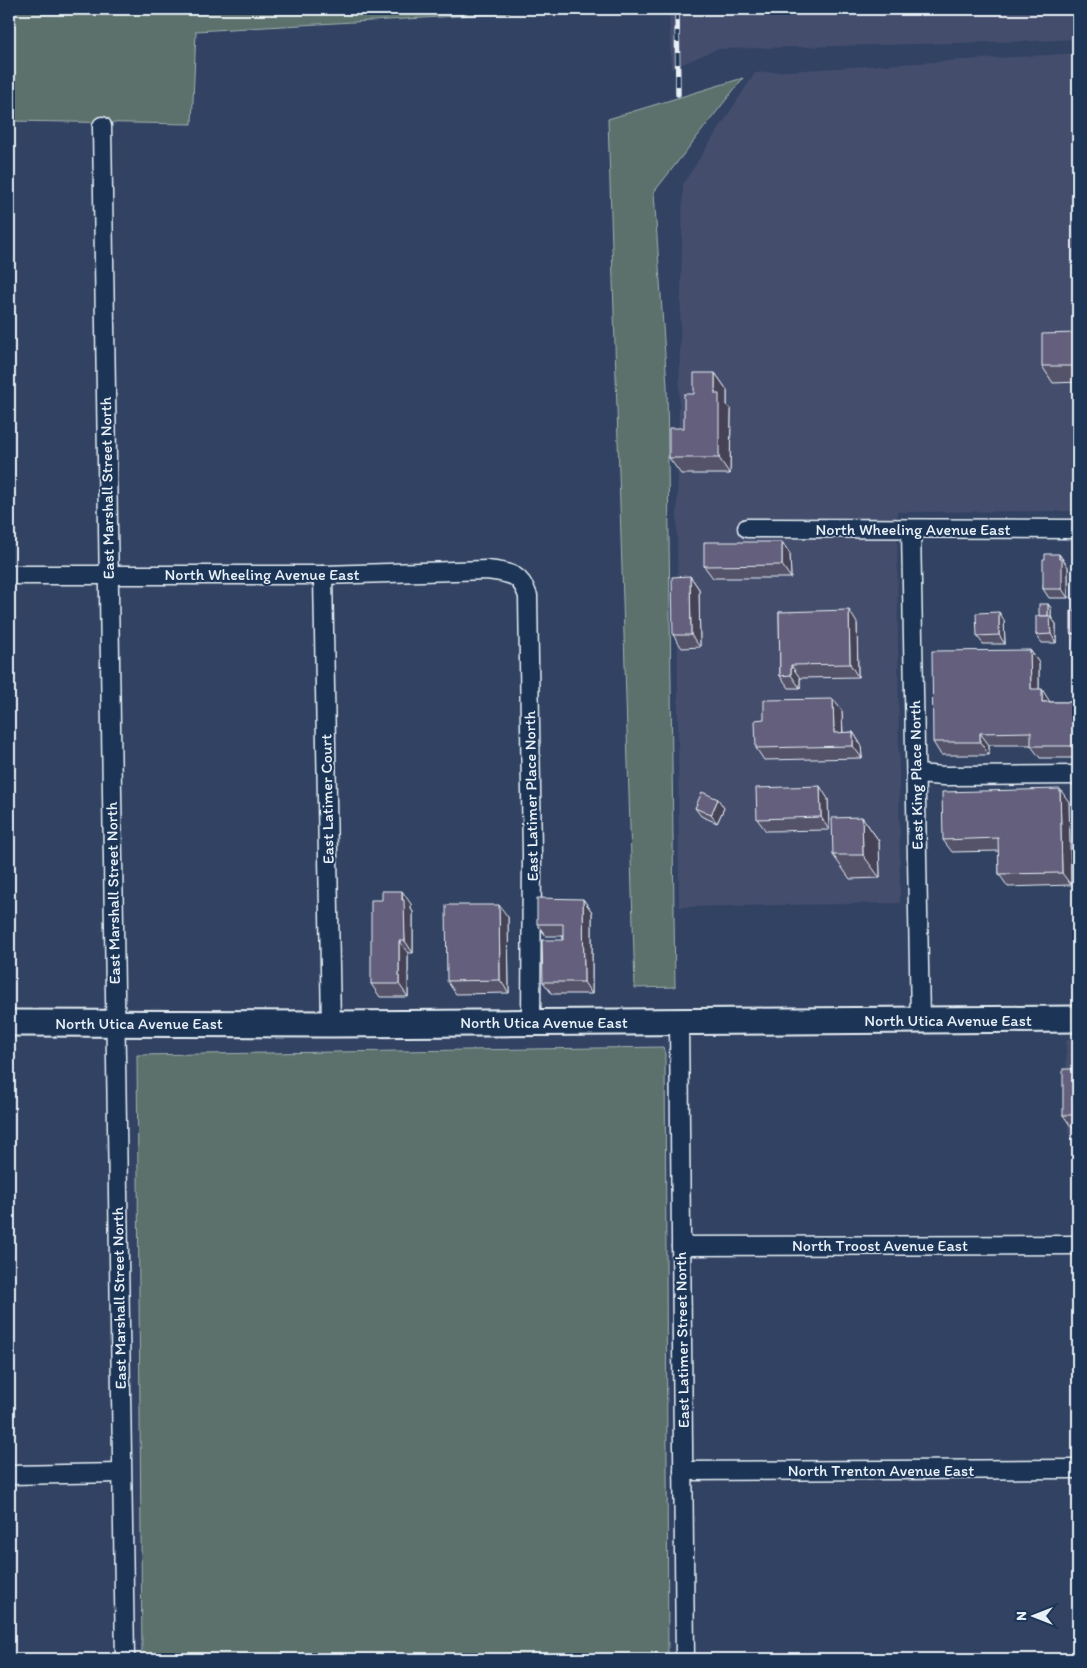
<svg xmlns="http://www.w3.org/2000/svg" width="1087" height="1668" viewBox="0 0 1087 1668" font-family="Itim,sans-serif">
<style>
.built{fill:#444e6d}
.green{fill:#5c716c;stroke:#a2b1b2}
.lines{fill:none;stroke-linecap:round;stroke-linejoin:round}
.street-casing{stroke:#e8f1f8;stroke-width:21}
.secondary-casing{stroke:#e8f1f8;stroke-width:29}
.street{stroke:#1d3557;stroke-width:18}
.secondary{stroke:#1d3557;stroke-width:25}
.rail-casing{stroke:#e8f1f8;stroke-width:5.5}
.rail{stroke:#1d3557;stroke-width:4;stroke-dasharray:11;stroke-linecap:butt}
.wall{fill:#55526a;stroke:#e8f1f8}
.shaded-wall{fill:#454256;stroke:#e8f1f8}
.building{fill:#635f7b;stroke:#e8f1f8}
.labels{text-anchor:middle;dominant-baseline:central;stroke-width:4;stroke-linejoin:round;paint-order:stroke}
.street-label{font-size:16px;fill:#e8f1f8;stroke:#1d3557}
</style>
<rect width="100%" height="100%" fill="#324262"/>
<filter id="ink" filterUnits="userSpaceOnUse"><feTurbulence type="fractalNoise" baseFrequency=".02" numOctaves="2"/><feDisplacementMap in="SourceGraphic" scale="10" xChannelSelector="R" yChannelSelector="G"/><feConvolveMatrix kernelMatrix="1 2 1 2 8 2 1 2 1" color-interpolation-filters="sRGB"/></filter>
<g filter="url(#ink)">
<g class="built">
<polygon points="669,9 1078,9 1078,39 1033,41 717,49 671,69"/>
<polygon points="1078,53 1078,511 897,512 900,903 679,907 677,512 683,184 755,73"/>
<polygon points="1066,1039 1078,1039 1078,1134 1068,1134"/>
</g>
<g class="green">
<polygon points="9,9 510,9 510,13 196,31 192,124 9,121"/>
<polygon points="743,78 654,192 667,385 675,987 635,988 608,119"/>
<polygon points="663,1047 665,1053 668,1659 142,1659 137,1055"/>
</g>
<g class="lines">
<g class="street-casing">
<g id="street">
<polyline points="102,126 125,1659"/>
<polyline points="747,528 1078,529"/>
<polyline points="911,529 920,1020"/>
<path d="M9,575H323L487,570C510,573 520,573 528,596L532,854L531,1022"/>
<polyline points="323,575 331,1024"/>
<polyline points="916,774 944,776 1078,775"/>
<polyline points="679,1021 685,1659"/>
<polyline points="681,1246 1078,1245"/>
<polyline points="683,1471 1078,1469"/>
<polyline points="9,1475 121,1473"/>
</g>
</g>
<g class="secondary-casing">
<polyline id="secondary" points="9,1023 331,1024 1078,1019"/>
</g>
<use href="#street" class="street"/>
<use href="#secondary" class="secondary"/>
<g class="rail-casing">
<polyline id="rail" points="677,9 678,94"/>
</g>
<use href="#rail" class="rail"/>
</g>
<g class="wall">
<polygon points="1078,333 1078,382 1053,383 1042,366"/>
<polygon points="715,373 727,390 727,405 731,410 730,474 681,474 669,458 684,428 694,394"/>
<polygon points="782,542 790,554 791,578 713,578 704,566"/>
<polygon points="1059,554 1068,567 1068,598 1049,598 1043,589 1045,559"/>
<polygon points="690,576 699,589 700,647 682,648 673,635"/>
<polygon points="1048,604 1051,608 1051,617 1056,624 1056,643 1042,643 1036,635 1039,616"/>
<polygon points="1078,611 1078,642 1077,642 1071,634"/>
<polygon points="779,612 857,623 858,677 800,678 800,688 789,688 780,676"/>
<polygon points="1004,620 1005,644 983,644 977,636"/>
<polygon points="1030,650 1039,663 1039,689 1050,702 1078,702 1078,758 1040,758 1031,746 1031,745 989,745 989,755 941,755 933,742"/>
<polygon points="842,711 843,733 853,732 861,745 862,758 764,760 756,748 764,719"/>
<polygon points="828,799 829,830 766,831 757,819"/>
<polygon points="1069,802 1071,885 1008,887 999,874 999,851 952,852 943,840"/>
<polygon points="695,808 724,808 717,823 701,816"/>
<polygon points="862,817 879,841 880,878 850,879 833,855"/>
<polygon points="583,899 592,912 592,994 552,994 543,982 563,940 563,936 546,936 537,924"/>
<polygon points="411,904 411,909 413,912 413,953 408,953 408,997 380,997 371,984"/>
<polygon points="508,917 509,993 456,994 447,981"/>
<polygon points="1078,1069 1078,1127 1072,1128 1063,1115"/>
</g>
<g class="shaded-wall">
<polygon points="715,373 727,390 727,405 731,410 730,474 719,458 715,394"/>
<polygon points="782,542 790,554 791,578 782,565"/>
<polygon points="1059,554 1068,567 1068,598 1062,589"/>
<polygon points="690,576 699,589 700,647 691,635"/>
<polygon points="1048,604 1051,608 1051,617 1056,624 1056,643 1051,634 1048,619"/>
<polygon points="849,610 857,623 858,677 850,664"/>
<polygon points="999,612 1004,620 1005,644 999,635"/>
<polygon points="1030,650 1039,663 1039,702 1031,689"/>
<polygon points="791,665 800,678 800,688 791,675"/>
<polygon points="1042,689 1050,702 1042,702"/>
<polygon points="833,699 842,711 843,745 834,733"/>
<polygon points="853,732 861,745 862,758 853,746"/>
<polygon points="980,733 989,745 989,755 980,742"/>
<polygon points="820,786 828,799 829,830 821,817"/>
<polygon points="1060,789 1069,802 1071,885 1062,873"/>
<polygon points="718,799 724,808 717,823 711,815"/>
<polygon points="862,817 879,841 880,878 863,855"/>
<polygon points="402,891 411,904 411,909 413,912 413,953 405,941"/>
<polygon points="583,899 592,912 592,994 584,982"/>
<polygon points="499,905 508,917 509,993 500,980"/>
<polygon points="399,941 408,953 408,997 399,984"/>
</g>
<g class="building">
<polygon points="1078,333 1078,366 1042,366 1042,334"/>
<polygon points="694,373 715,373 715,394 719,394 719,458 669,458 669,428 684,428 684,394 694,394"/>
<polygon points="704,542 782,542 782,565 704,566"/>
<polygon points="1045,554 1059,554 1059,559 1062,559 1062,589 1043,589 1043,559 1045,559"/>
<polygon points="690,576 691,635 673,635 672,577"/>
<rect x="1039" y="604" width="9" height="12"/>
<polygon points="849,610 850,664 791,665 791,675 780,676 779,612"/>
<rect x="1071" y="611" width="7" height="23"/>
<polygon points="999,612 999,635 977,636 976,613"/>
<polygon points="1036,616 1050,616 1051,634 1036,635"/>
<polygon points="1030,650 1031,689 1042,689 1042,702 1078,702 1078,746 1031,746 1031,732 980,733 980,742 933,742 932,651"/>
<polygon points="833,699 834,733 853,732 853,746 756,748 755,720 764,719 764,700"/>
<polygon points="820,786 821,817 757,819 756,788"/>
<polygon points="1060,789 1062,873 999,874 998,838 943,840 942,792"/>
<polygon points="702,792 718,799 711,815 695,808"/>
<polygon points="862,817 863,855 833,855 832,818"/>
<polygon points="382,891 402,891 402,900 404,900 405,941 399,941 399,984 371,984 371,900 382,900"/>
<polygon points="537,898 583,899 584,982 543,982 542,940 563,940 563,924 537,924"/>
<polygon points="446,905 499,905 500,980 447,981"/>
<rect x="1063" y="1069" width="15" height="46"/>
</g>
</g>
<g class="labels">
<g class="street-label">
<text transform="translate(107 488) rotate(-91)">East Marshall Street North</text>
<text x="913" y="529">North Wheeling Avenue East</text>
<text x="262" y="574">North Wheeling Avenue East</text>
<text transform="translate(916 775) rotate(-91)">East King Place North</text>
<text transform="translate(531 796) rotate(-91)">East Latimer Place North</text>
<text transform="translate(327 799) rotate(-91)">East Latimer Court</text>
<text transform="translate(113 893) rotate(-91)">East Marshall Street North</text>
<text x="948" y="1020">North Utica Avenue East</text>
<text x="544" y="1022">North Utica Avenue East</text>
<text x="139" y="1023">North Utica Avenue East</text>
<text x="880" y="1245">North Troost Avenue East</text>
<text transform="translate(119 1298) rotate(-91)">East Marshall Street North</text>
<text transform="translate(682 1340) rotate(-91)">East Latimer Street North</text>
<text x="881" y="1470">North Trenton Avenue East</text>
</g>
</g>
<rect width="1087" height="1668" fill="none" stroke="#1d3557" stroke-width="30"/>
<rect x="15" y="15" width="1057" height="1638" fill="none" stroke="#e8f1f8" stroke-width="2" filter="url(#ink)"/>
<g transform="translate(1034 1616) rotate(270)" stroke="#1d3557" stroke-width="4" paint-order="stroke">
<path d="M0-4L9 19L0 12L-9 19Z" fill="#e8f1f8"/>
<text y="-8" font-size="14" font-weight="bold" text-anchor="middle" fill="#e8f1f8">N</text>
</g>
</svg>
